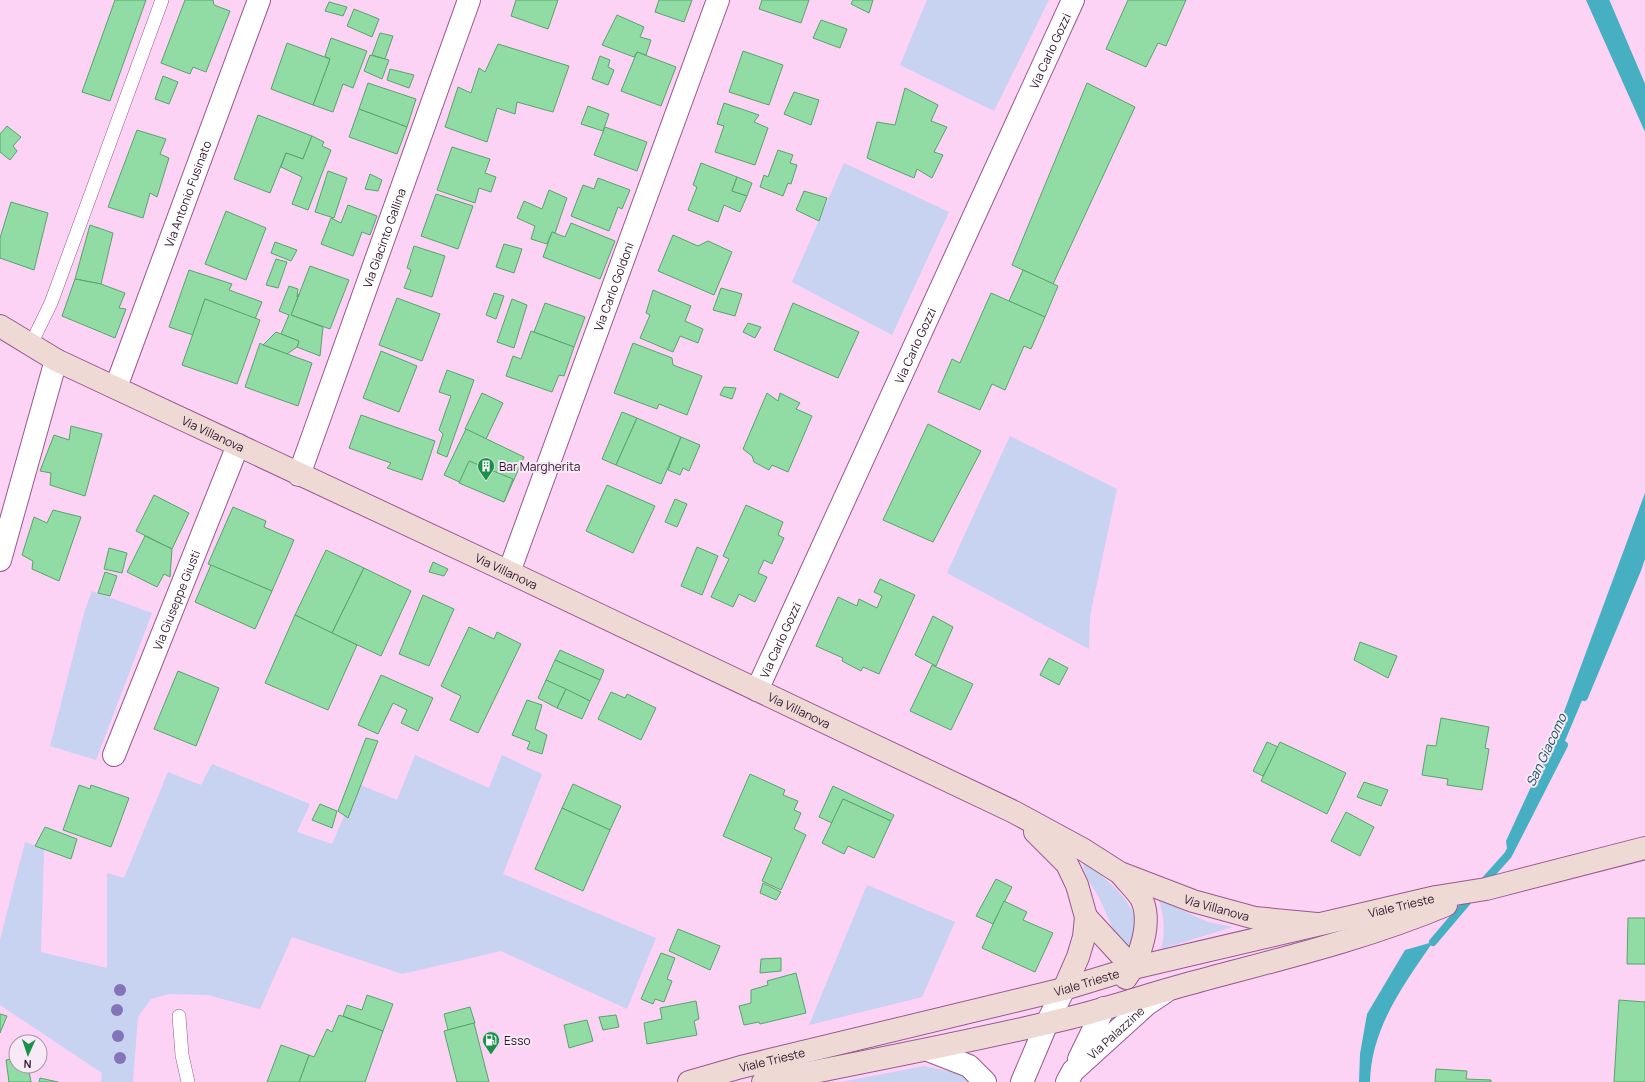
<svg xmlns="http://www.w3.org/2000/svg" width="1645" height="1082" viewBox="0 0 1645 1082" font-family="Manrope,sans-serif">
<style>
.green{fill:#c8d2f1}
.water{fill:#46afc2}
.lines{fill:none;stroke-linecap:round;stroke-linejoin:round}
.stream{stroke:#46afc2;stroke-width:8}
.building{fill:#90dca4;stroke:#59a36e}
.lane-casing{stroke:#97598f;stroke-width:14}
.street-casing{stroke:#97598f;stroke-width:24}
.secondary-casing{stroke:#97598f;stroke-width:24}
.lane{stroke:#fff;stroke-width:13}
.street{stroke:#fff;stroke-width:22}
.secondary{stroke:#efd9d5;stroke-width:22}
.tree{fill:#8374b7}
.labels{text-anchor:middle;dominant-baseline:central;stroke-width:4;stroke-linejoin:round;paint-order:stroke}
.street-label{font-size:12px;fill:#31172e;stroke:#f7e9f5}
.poi-label{font-size:12px;fill:#31172e;stroke:#f7e9f5;text-anchor:start}
.water-label{font-size:13px;font-style:italic;fill:#18535e;stroke:#f7e9f5}
</style>
<rect width="100%" height="100%" fill="#fcd2f5"/>
<g class="green">
<polygon points="927,0 1049,0 994,111 900,65"/>
<polygon points="844,163 949,212 892,335 792,282"/>
<polygon points="1010,436 1117,489 1090,616 1089,649 947,573"/>
<polygon points="92,591 152,613 96,760 50,746 85,610"/>
<polygon points="415,755 489,788 502,755 542,774 503,874 656,938 627,1009 501,951 402,974 292,937 260,1009 208,995 169,994 151,999 138,1017 133,1082 101,1082 102,1073 0,1005 0,940 25,842 44,849 41,952 107,968 107,873 124,878 168,772 201,785 212,764 310,804 297,832 332,844 358,784 397,800"/>
<path d="M1083,861C1098,873 1135,900 1135,922C1136,929 1133,937 1132,944L1124,951C1113,934 1109,917 1100,900C1094,887 1083,876 1083,861Z"/>
<polygon points="867,885 955,922 922,997 809,1025"/>
<path d="M1159,900L1208,922L1233,927L1161,949C1166,931 1164,917 1159,900Z"/>
<polygon points="924,1066 961,1074 969,1082 841,1082"/>
</g>
<g class="water">
<polygon points="1586,0 1605,0 1645,94 1645,132"/>
<polygon points="1645,493 1645,546 1637,570 1559,755 1508,855 1506,841 1558,728"/>
<path d="M1433,942C1404,984 1371,1028 1370,1082H1359L1360,1054L1367,1014L1405,950Z"/>
</g>
<g class="lines">
<g class="stream">
<polyline points="1605,0 1645,94"/>
<polyline points="1584,697 1637,570 1645,546"/>
<polyline points="1482,884 1508,855 1564,745"/>
<polyline points="1433,942 1472,896"/>
</g>
</g>
<g class="building">
<polygon points="115,0 146,0 110,101 82,92"/>
<polygon points="185,0 213,0 214,5 230,11 206,72 193,67 190,74 161,63"/>
<polygon points="516,0 558,0 548,29 511,16"/>
<polygon points="659,0 692,0 684,22 655,12"/>
<polygon points="762,0 809,0 801,23 759,9"/>
<polygon points="853,0 873,0 869,13 851,4"/>
<polygon points="1128,0 1186,0 1166,46 1158,43 1146,67 1106,49"/>
<polygon points="329,2 347,7 343,16 325,11"/>
<polygon points="354,9 379,19 372,37 347,26"/>
<polygon points="617,15 644,27 640,37 651,40 646,55 637,52 634,57 602,45"/>
<polygon points="821,20 847,29 840,48 813,38"/>
<polygon points="380,33 393,36 385,59 372,55"/>
<polygon points="331,38 367,51 353,88 343,84 333,112 313,105 330,59 325,56"/>
<polygon points="287,43 330,59 313,105 271,89"/>
<polygon points="498,44 569,66 553,112 517,102 515,114 497,108 487,142 445,127 458,87 471,93 479,68 485,72"/>
<polygon points="743,51 783,65 769,105 729,92"/>
<polygon points="637,52 676,67 661,106 621,91"/>
<polygon points="370,55 389,60 382,79 364,71"/>
<polygon points="600,56 610,60 608,67 614,70 608,85 592,79"/>
<polygon points="390,69 414,75 409,88 387,80"/>
<polygon points="163,76 178,82 169,104 155,99"/>
<polygon points="368,83 416,99 407,127 359,109"/>
<polygon points="1087,83 1135,107 1053,284 1012,265"/>
<polygon points="905,88 938,105 931,121 947,127 934,152 943,155 932,178 917,169 914,178 867,158 877,122 895,125"/>
<polygon points="794,92 819,100 811,125 784,114"/>
<polygon points="724,103 759,115 754,122 768,128 755,165 715,152 724,126 717,124"/>
<polygon points="588,106 609,114 603,131 581,124"/>
<polygon points="359,109 407,127 397,154 349,137"/>
<polygon points="258,115 312,136 303,159 286,153 270,193 234,179"/>
<polygon points="7,126 21,137 13,146 17,151 10,160 0,152 0,134"/>
<polygon points="605,127 647,142 637,171 594,155"/>
<polygon points="137,130 166,139 160,154 169,158 157,197 150,193 143,218 108,207"/>
<polygon points="312,136 324,142 322,146 331,150 308,210 292,204 302,177 281,167 286,153 303,159"/>
<polygon points="452,147 490,159 485,173 496,177 491,192 479,188 475,203 437,190"/>
<polygon points="778,150 793,155 790,163 797,165 791,184 788,183 783,196 760,187 764,175 768,177"/>
<polygon points="701,163 737,177 732,191 747,196 740,212 724,205 718,222 688,210 697,187 693,185"/>
<polygon points="328,171 347,178 334,218 315,212"/>
<polygon points="370,174 382,180 378,191 365,189"/>
<polygon points="737,177 752,183 747,196 732,191"/>
<polygon points="598,178 630,190 622,209 618,207 609,231 571,216 583,185 594,189"/>
<polygon points="549,190 567,198 555,233 552,232 547,244 531,239 535,226 517,218 524,201 542,209"/>
<polygon points="804,191 827,198 819,221 796,210"/>
<polygon points="436,194 473,206 458,249 421,236"/>
<polygon points="11,202 48,213 34,270 0,258 0,238"/>
<polygon points="348,205 377,216 370,235 362,232 353,256 321,244 331,218 341,223"/>
<polygon points="226,211 266,228 246,280 205,264"/>
<polygon points="571,223 615,241 600,279 543,257 552,232 565,237"/>
<polygon points="90,225 113,233 101,284 75,279"/>
<polygon points="673,235 698,246 708,241 732,252 714,295 658,271"/>
<polygon points="275,242 297,250 291,261 271,253"/>
<polygon points="504,244 522,249 514,273 496,267"/>
<polygon points="414,246 445,256 432,297 404,288 411,270 407,268"/>
<polygon points="276,259 287,262 278,288 266,285"/>
<polygon points="310,266 349,280 330,329 291,315"/>
<polygon points="189,270 232,284 229,290 262,302 255,319 205,299 193,335 169,327"/>
<polygon points="1023,270 1058,286 1045,317 1009,301"/>
<polygon points="75,279 101,284 125,293 119,308 126,309 115,338 62,316"/>
<polygon points="289,286 298,289 297,297 299,294 291,315 323,327 320,356 297,347 299,341 281,334 289,315 279,311"/>
<polygon points="721,288 742,294 735,316 713,310"/>
<polygon points="653,290 691,306 685,321 703,329 698,343 680,336 673,352 640,338 650,315 646,313"/>
<polygon points="494,293 504,296 496,319 486,315"/>
<polygon points="991,293 1045,317 1031,349 1024,346 1005,390 992,384 980,410 938,392 952,359 960,363"/>
<polygon points="397,298 440,314 422,361 379,345"/>
<polygon points="205,299 260,320 237,384 182,365"/>
<polygon points="512,299 527,305 514,348 497,342"/>
<polygon points="545,303 585,317 574,347 534,332"/>
<polygon points="793,303 859,332 838,378 774,350"/>
<polygon points="748,323 761,327 755,338 743,332"/>
<polygon points="531,331 574,347 564,376 559,375 552,392 506,376 513,356 521,359"/>
<polygon points="276,332 299,341 297,347 287,354 263,345"/>
<polygon points="260,343 263,345 312,363 298,406 245,387"/>
<polygon points="633,343 672,358 673,365 702,376 687,415 659,404 657,409 614,393"/>
<polygon points="381,351 417,366 399,412 363,398"/>
<polygon points="447,370 474,380 447,457 437,453 443,434 439,430 451,396 439,392"/>
<polygon points="724,387 736,388 732,399 720,395"/>
<polygon points="482,393 503,403 486,439 465,429"/>
<polygon points="767,393 778,401 780,393 800,403 796,409 812,416 788,472 772,465 769,470 754,462 752,456 743,449"/>
<polygon points="622,412 637,418 616,465 602,459"/>
<polygon points="361,415 435,441 422,480 387,468 391,463 349,448"/>
<polygon points="637,418 681,437 661,484 616,465"/>
<polygon points="928,424 981,451 933,542 883,520"/>
<polygon points="71,426 102,434 85,496 50,485 51,473 40,471 54,435 69,440"/>
<polygon points="466,429 524,457 504,502 444,475"/>
<polygon points="681,437 700,445 689,471 683,468 680,475 668,470"/>
<polygon points="469,461 513,479 504,502 459,483"/>
<polygon points="607,485 655,506 633,553 586,531"/>
<polygon points="154,495 189,513 172,549 136,531"/>
<polygon points="675,499 687,504 677,527 665,522"/>
<polygon points="746,505 783,522 778,535 784,538 772,564 764,560 758,573 767,577 755,602 739,594 733,607 711,597 729,559 723,556"/>
<polygon points="233,507 266,521 264,527 294,540 272,591 208,564"/>
<polygon points="53,510 81,517 59,581 32,569 33,561 22,555 34,517 47,523"/>
<polygon points="145,536 172,549 170,577 164,574 157,587 127,572"/>
<polygon points="697,547 718,556 702,595 681,586"/>
<polygon points="109,548 127,553 122,573 104,569"/>
<polygon points="326,550 364,568 332,633 295,615"/>
<polygon points="433,562 448,569 444,576 429,572"/>
<polygon points="211,565 272,591 255,629 195,602"/>
<polygon points="364,568 411,591 381,656 332,633"/>
<polygon points="105,572 117,576 110,596 98,593"/>
<polygon points="880,579 915,595 879,674 863,667 861,671 842,661 843,658 816,646 838,597 857,606 859,599 877,608 882,596 874,592"/>
<polygon points="423,595 454,609 429,666 399,654"/>
<polygon points="295,615 357,645 328,710 265,683"/>
<polygon points="933,616 953,627 936,666 915,655"/>
<polygon points="469,627 494,639 497,632 521,644 478,733 450,720 461,696 441,686"/>
<polygon points="1360,642 1397,656 1388,678 1354,660"/>
<polygon points="560,650 604,670 600,680 555,660"/>
<polygon points="1049,658 1068,668 1059,685 1040,675"/>
<polygon points="555,660 600,680 590,701 546,680"/>
<polygon points="932,665 973,684 951,730 910,711"/>
<polygon points="178,671 219,688 196,746 154,729"/>
<polygon points="381,675 433,698 418,731 401,723 407,710 393,703 378,734 358,725"/>
<polygon points="546,680 566,689 557,708 538,698"/>
<polygon points="566,689 590,701 582,719 557,708"/>
<polygon points="611,692 625,698 627,694 656,708 641,740 598,719"/>
<polygon points="527,700 542,705 535,729 547,735 542,754 527,749 530,742 512,735"/>
<polygon points="1441,718 1489,727 1485,748 1489,749 1482,790 1447,785 1448,779 1422,775 1427,745 1436,746"/>
<polygon points="366,738 378,741 348,818 338,811"/>
<polygon points="1267,742 1278,747 1263,776 1253,771"/>
<polygon points="1280,742 1346,773 1327,814 1261,781"/>
<polygon points="750,774 785,790 783,795 798,801 794,810 801,813 794,829 806,835 781,890 762,881 772,858 723,836"/>
<polygon points="1364,782 1388,790 1381,806 1357,797"/>
<polygon points="573,784 621,806 610,830 562,808"/>
<polygon points="79,785 90,789 91,785 129,798 111,847 63,830"/>
<polygon points="833,786 894,815 891,821 843,799 832,823 819,817"/>
<polygon points="843,799 891,821 874,858 848,846 844,854 822,843"/>
<polygon points="320,804 337,811 332,828 312,820"/>
<polygon points="562,808 610,830 583,891 535,869"/>
<polygon points="1346,812 1374,827 1360,856 1331,841"/>
<polygon points="45,827 77,839 71,859 35,846"/>
<polygon points="996,879 1012,887 993,924 976,916"/>
<polygon points="763,883 781,892 776,900 760,893"/>
<polygon points="1004,901 1027,912 1023,920 1053,933 1035,972 982,948"/>
<polygon points="1628,918 1645,918 1645,964 1627,964"/>
<polygon points="678,929 720,946 710,970 669,951"/>
<polygon points="661,953 675,958 667,979 672,981 664,1002 655,999 653,1004 641,999"/>
<polygon points="781,958 781,971 760,973 761,959"/>
<polygon points="796,973 806,1013 760,1024 759,1022 744,1025 739,1006 751,1003 751,990 768,985 767,981"/>
<polygon points="367,995 393,1004 383,1031 343,1016 347,1005 362,1010"/>
<polygon points="1619,1000 1645,1002 1645,1082 1614,1082"/>
<polygon points="696,1001 699,1019 694,1021 697,1035 647,1044 644,1023 662,1019 660,1008"/>
<polygon points="470,1007 475,1023 448,1030 444,1014"/>
<polygon points="0,1014 7,1016 0,1033"/>
<polygon points="339,1015 383,1031 365,1082 299,1082 309,1055 314,1057 327,1029 332,1032"/>
<polygon points="616,1015 619,1027 603,1030 599,1017"/>
<polygon points="587,1020 593,1041 569,1048 564,1025"/>
<polygon points="474,1023 489,1082 457,1082 444,1031"/>
<polygon points="281,1045 309,1055 299,1082 267,1082"/>
<polygon points="16,1058 16,1066 28,1066 31,1082 9,1082 6,1060"/>
<polygon points="1436,1069 1467,1071 1466,1079 1491,1080 1491,1082 1435,1082"/>
<polygon points="40,1078 58,1082 39,1082"/>
</g>
<g class="lines">
<g class="lane-casing">
<g id="lane">
<polyline points="31,344 51,303 162,0"/>
<polyline points="179,1016 182,1055 188,1082"/>
</g>
</g>
<g class="street-casing">
<g id="street">
<path id="s1" d="M116,387L259,0"/>
<path id="s2" d="M299,475L469,0"/>
<polyline points="0,560 56,360"/>
<path id="s3" d="M509,572L718,0"/>
<path id="s4" d="M757,690L1073,0"/>
<path id="s5" d="M114,755L238,445"/>
<polyline points="928,1050 969,1066 985,1082"/>
<polyline points="1079,1059 1104,1008"/>
<polyline points="1022,1082 1047,1023 1064,989"/>
<path id="s6" d="M1067,1082L1073,1071L1147,1004L1165,992"/>
</g>
</g>
<g class="secondary-casing">
<g id="secondary">
<path id="s7" d="M0,326L56,360L509,572L1014,812L1084,850L1120,873L1193,901L1255,918L1317,924"/>
<polyline points="1035,832 1067,864 1077,885 1086,917 1084,937 1078,957 1064,989"/>
<path d="M1121,874C1127,882 1136,890 1141,898C1153,921 1140,959 1126,978"/>
<polyline points="1086,917 1133,968"/>
<path id="s8" d="M689,1082L741,1067L1064,989L1133,968L1436,897L1486,889L1645,848"/>
<path d="M763,1082C864,1062 965,1043 1065,1019C1109,1009 1152,993 1195,982C1280,959 1365,939 1446,905"/>
</g>
</g>
<use href="#lane" class="lane"/>
<use href="#street" class="street"/>
<use href="#secondary" class="secondary"/>
</g>
<g class="tree">
<circle cx="120" cy="990" r="6"/>
<circle cx="117" cy="1010" r="6"/>
<circle cx="118" cy="1036" r="6"/>
<circle cx="120" cy="1058" r="6"/>
</g>
<defs>
<g id="building-pin" transform="scale(0.9)"><path d="M0 17L-7.5 6A9.5 9.5 0 1 1 7.5 6Z" fill="#1a904b" stroke="#f7e9f5"/><path d="M-4-6H4V6H1V3H-1V6H-4ZM-2.5-4.3h1.7v1.8h-1.7ZM.8-4.3h1.7v1.8H.8ZM-2.5-1h1.7V.8h-1.7ZM.8-1h1.7V.8H.8Z" fill="#fff"/></g>
<g id="fuel-pin" transform="scale(0.9)"><path d="M0 17L-7.5 6A9.5 9.5 0 1 1 7.5 6Z" fill="#1a904b" stroke="#f7e9f5"/><path d="M-5.5-6h7V0h2V4h1.3V-2.5L3-4.5l.8-.8L6-3V5H2.5V1h-1V6h-7ZM-4.2-4.7v3.2H.2V-4.7Z" fill="#fff"/></g>
</defs>
<g fill-rule="evenodd">
<use href="#building-pin" x="486" y="466"/>
<use href="#fuel-pin" x="491" y="1040"/>
</g>
<g class="labels">
<g class="street-label">
<text stroke="none"><textPath href="#s4" startOffset="703">Via Carlo Gozzi</textPath></text>
<text stroke="none"><textPath href="#s1" startOffset="206">Via Antonio Fusinato</textPath></text>
<text stroke="none"><textPath href="#s2" startOffset="252">Via Giacinto Gallina</textPath></text>
<text stroke="none"><textPath href="#s3" startOffset="304">Via Carlo Goldoni</textPath></text>
<text stroke="none"><textPath href="#s4" startOffset="379">Via Carlo Gozzi</textPath></text>
<text stroke="none"><textPath href="#s7" startOffset="239">Via Villanova</textPath></text>
<text stroke="none"><textPath href="#s7" startOffset="563">Via Villanova</textPath></text>
<text stroke="none"><textPath href="#s5" startOffset="167">Via Giuseppe Giusti</textPath></text>
<text stroke="none"><textPath href="#s4" startOffset="55">Via Carlo Gozzi</textPath></text>
<text stroke="none"><textPath href="#s7" startOffset="887">Via Villanova</textPath></text>
<text stroke="none"><textPath href="#s8" startOffset="734">Viale Trieste</textPath></text>
<text stroke="none"><textPath href="#s7" startOffset="1350">Via Villanova</textPath></text>
<text stroke="none"><textPath href="#s8" startOffset="410">Viale Trieste</textPath></text>
<text stroke="none"><textPath href="#s6" startOffset="70">Via Palazzine</textPath></text>
<text stroke="none"><textPath href="#s8" startOffset="86">Viale Trieste</textPath></text>
</g>
<g class="poi-label">
<text x="499" y="466">Bar Margherita</text>
<text x="504" y="1040">Esso</text>
</g>
<g class="water-label">
<text transform="translate(1546 750) rotate(-65)">San Giacomo</text>
</g>
</g>
<g transform="translate(28 1054) rotate(183)"><circle r="19" fill="#f7e9f5" stroke="#a895a5"/>
<path d="M0-3L7 15L0 10L-7 15Z" fill="#1a904b"/>
<text y="-6" font-size="11" font-weight="bold" text-anchor="middle" fill="#31172e">N</text>
</g>
</svg>
